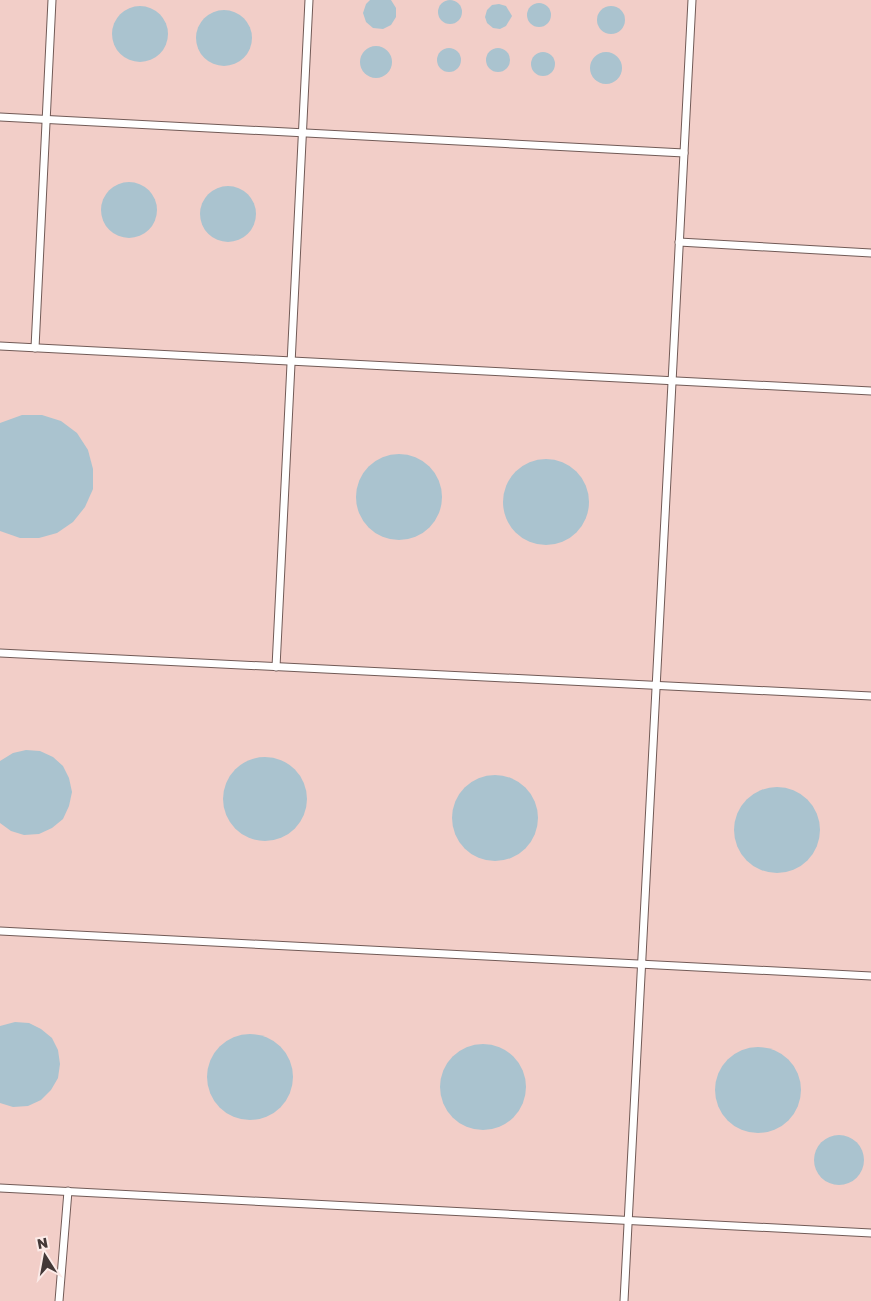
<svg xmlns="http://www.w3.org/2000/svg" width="871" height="1301" viewBox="0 0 871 1301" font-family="'Golos Text',sans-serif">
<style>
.built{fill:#f2cec8}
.building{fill:#aac3cf}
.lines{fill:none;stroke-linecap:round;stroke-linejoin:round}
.lane-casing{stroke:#715a56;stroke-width:9}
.lane{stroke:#fff;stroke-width:7}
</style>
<rect width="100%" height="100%" fill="#f7dbd7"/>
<rect class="built" x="0" y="0" width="871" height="1301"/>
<g class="building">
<circle cx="450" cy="12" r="12"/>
<polygon points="370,0 391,0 396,8 396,17 391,25 383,29 373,28 366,22 363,13 366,4"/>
<circle cx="539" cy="15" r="12"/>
<polygon points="499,4 506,6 512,16 506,26 500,29 493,28 487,23 485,17 487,10 492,5"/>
<circle cx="611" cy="20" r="14"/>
<circle cx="140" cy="34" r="28"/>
<circle cx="224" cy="38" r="28"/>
<circle cx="376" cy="62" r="16"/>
<circle cx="498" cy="60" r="12"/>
<circle cx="449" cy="60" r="12"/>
<circle cx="543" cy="64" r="12"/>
<circle cx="606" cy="68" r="16"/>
<circle cx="129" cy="210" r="28"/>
<circle cx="228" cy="214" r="28"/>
<polygon points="22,415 42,415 61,421 77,433 88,450 93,469 93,489 85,507 73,522 57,533 39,538 20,538 0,531 0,423"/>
<circle cx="399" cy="497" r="43"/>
<circle cx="546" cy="502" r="43"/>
<polygon points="26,750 40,751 53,757 63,766 69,778 72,792 69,806 63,819 52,828 39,834 24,835 11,831 0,823 0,761 13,753"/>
<circle cx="265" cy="799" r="42"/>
<circle cx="495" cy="818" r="43"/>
<circle cx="777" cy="830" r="43"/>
<polygon points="15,1022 29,1023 41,1029 52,1038 58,1050 60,1064 58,1078 51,1090 41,1100 28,1106 13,1107 0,1103 0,1026"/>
<circle cx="250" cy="1077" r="43"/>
<circle cx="483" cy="1087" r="43"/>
<circle cx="758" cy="1090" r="43"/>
<circle cx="839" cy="1160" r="25"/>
</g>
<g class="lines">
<g class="lane-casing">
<g id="lane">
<polyline points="0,117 684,153"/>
<polyline points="679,242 871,253"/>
<polyline points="0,346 871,391"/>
<polyline points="35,348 52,0"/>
<polyline points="0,653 871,696"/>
<polyline points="276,667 309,0"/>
<polyline points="0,931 871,976"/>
<polyline points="0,1188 871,1233"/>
<polyline points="59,1301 68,1191"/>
<polyline points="624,1301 692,0"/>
</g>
</g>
<use href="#lane" class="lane"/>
</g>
<g transform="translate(45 1256) rotate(349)" stroke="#fcebe8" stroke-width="4" paint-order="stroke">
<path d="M0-4L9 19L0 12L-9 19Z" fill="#433837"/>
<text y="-8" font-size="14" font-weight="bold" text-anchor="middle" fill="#433837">N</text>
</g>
</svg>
